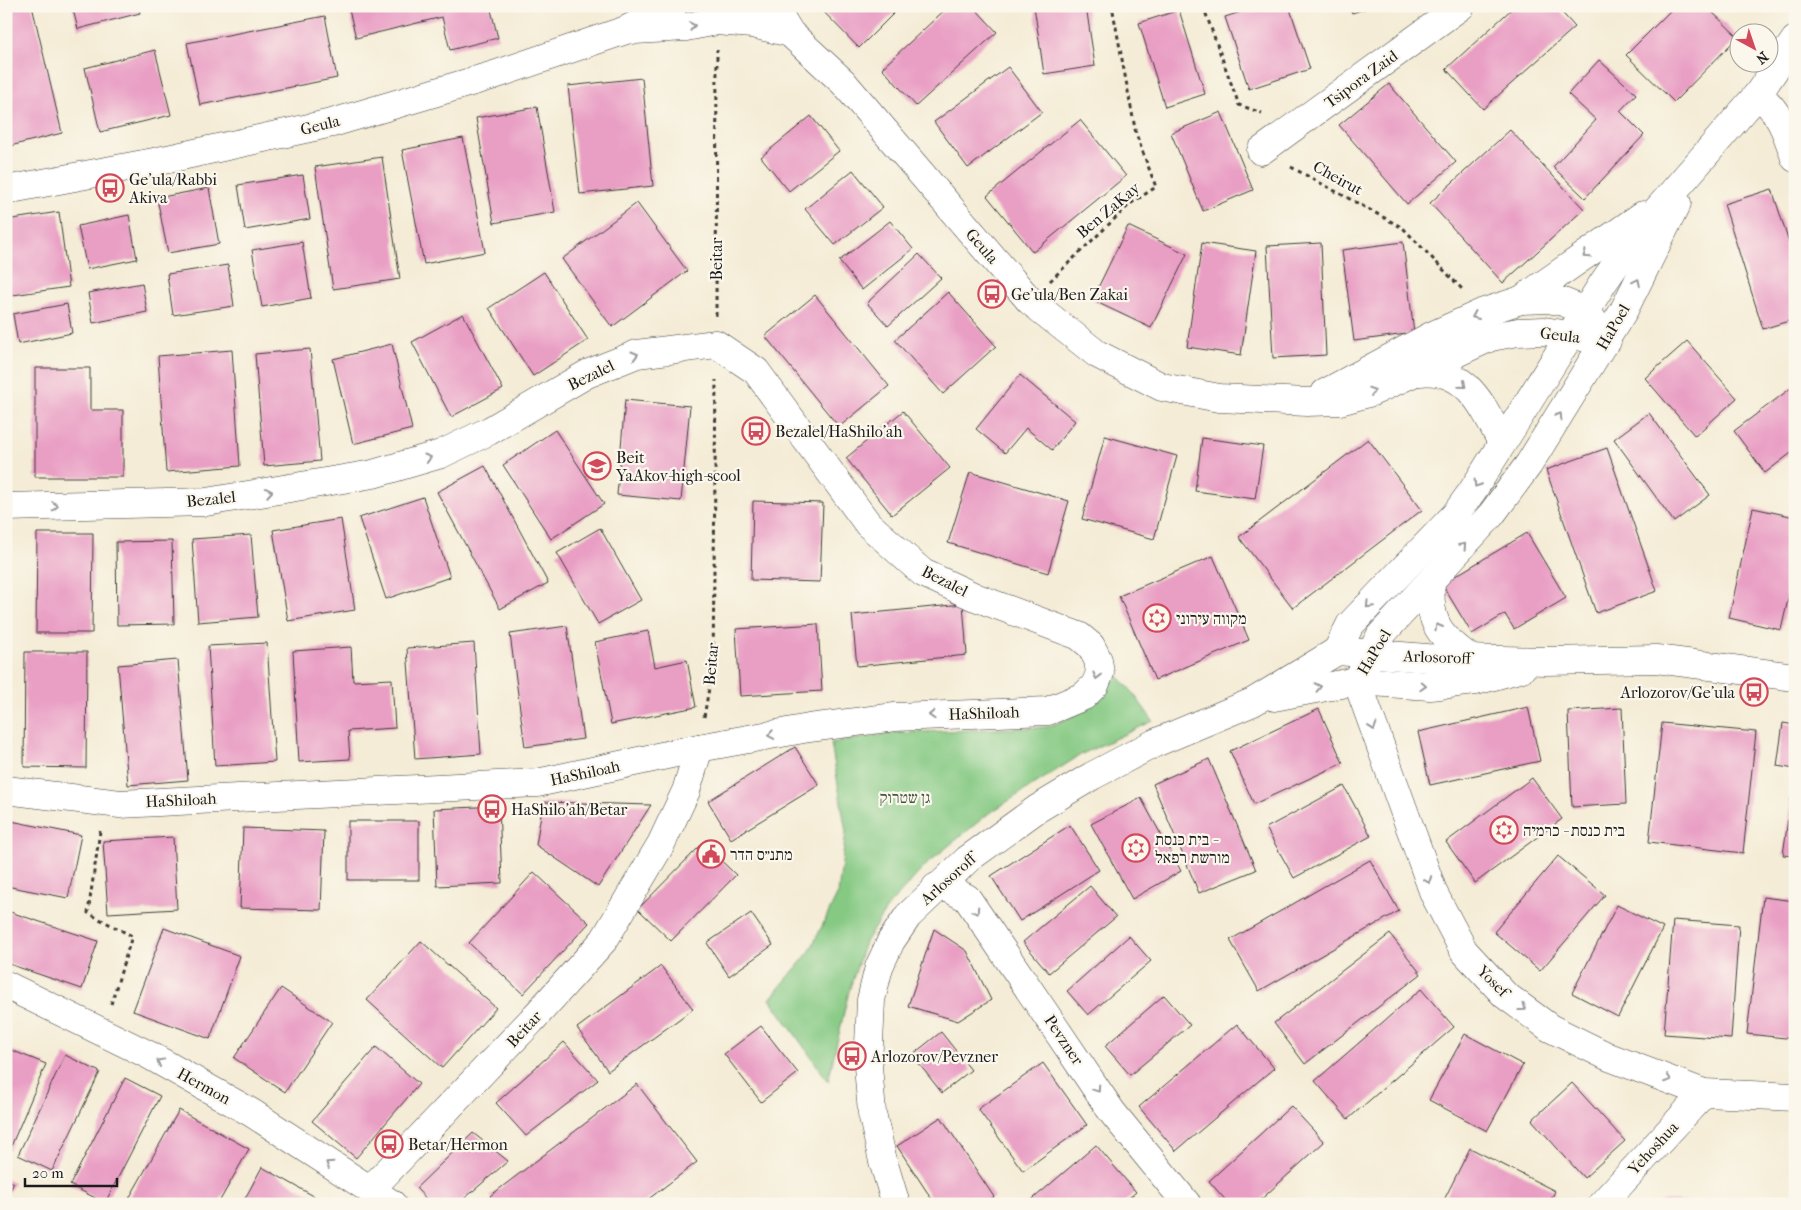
<svg xmlns="http://www.w3.org/2000/svg" width="1801" height="1210" viewBox="0 0 1801 1210" font-family="'IM FELL French Canon','Frank Ruhl Libre',serif">
<style>
.green{fill:#85c983;stroke:#507250}
.building{fill:#e99fc4}
.lines{fill:none;stroke-linecap:round;stroke-linejoin:round}
.minor-casing{stroke:#3c3b38;stroke-width:29}
.tertiary-casing{stroke:#3c3b38;stroke-width:29}
.path{stroke:#3c3b38;stroke-width:3;stroke-dasharray:4 4;stroke-linecap:butt}
.minor{stroke:#fff;stroke-width:28}
.tertiary{stroke:#fff;stroke-width:28}
.oneway{stroke:#999}
.labels{text-anchor:middle;dominant-baseline:central;stroke-width:4.5;stroke-linejoin:round;paint-order:stroke}
.street-label{font-size:16px;fill:#1c1c1c;stroke:#fbf7ec}
.poi-label{font-size:16px;fill:#1c1c1c;stroke:#fbf7ec;text-anchor:start}
.park-label{font-size:16px;fill:#415940;stroke:#fbf7ec}
</style>
<rect width="100%" height="100%" fill="#fbf7ec"/>
<filter id="ink" filterUnits="userSpaceOnUse"><feTurbulence type="fractalNoise" baseFrequency=".02" numOctaves="2"/><feDisplacementMap in="SourceGraphic" scale="10" xChannelSelector="R" yChannelSelector="G"/><feConvolveMatrix kernelMatrix="1 2 1 2 8 2 1 2 1" color-interpolation-filters="sRGB"/></filter>
<filter id="wash" filterUnits="userSpaceOnUse"><feTurbulence type="fractalNoise" baseFrequency=".0096" numOctaves="4" result="noise"/><feDisplacementMap in="SourceGraphic" scale="20" xChannelSelector="R" yChannelSelector="G"/><feGaussianBlur stdDeviation="1.12" result="paint"/><feColorMatrix in="noise" values="0 0 0 0 0 0 0 0 0 0 0 0 0 0 0 0 0 1.4 0 .05"/><feComposite in="paint" operator="in"/></filter>
<g filter="url(#wash)">
<rect width="100%" height="100%" fill="#f4ecd6"/>
<path class="green" d="M1116,674L1131,690L1153,721L1082,754L988,814L930,861L890,904L865,942L849,991L828,1081L770,999L810,951L838,893L846,832L831,743L894,733L1047,727C1083,714 1093,704 1116,674Z"/>
<g id="blocks">
<g class="building">
<polygon points="18,6 32,6 62,133 6,147 6,9"/>
<polygon points="72,6 138,6 140,13 78,29"/>
<polygon points="348,6 490,6 498,38 450,50 442,17 356,38"/>
<polygon points="818,6 901,6 859,48"/>
<polygon points="949,6 973,6 997,32 916,106 882,68"/>
<polygon points="1034,6 1086,6 1095,66 1044,74"/>
<polygon points="1259,6 1289,6 1310,69 1249,89 1225,17"/>
<polygon points="1349,6 1371,6 1371,7 1352,13"/>
<polygon points="1515,6 1556,6 1575,27 1483,109 1446,69"/>
<polygon points="1675,6 1706,6 1738,37 1674,102 1626,55"/>
<polygon points="1179,10 1205,94 1165,107 1139,23"/>
<polygon points="325,16 337,78 200,105 187,43"/>
<polygon points="155,50 171,115 100,132 85,68"/>
<polygon points="1599,60 1636,94 1620,111 1644,135 1585,198 1553,167 1596,120 1568,94"/>
<polygon points="1008,67 1042,112 968,168 934,122"/>
<polygon points="642,78 653,186 580,194 568,86"/>
<polygon points="1389,84 1456,162 1407,204 1339,125"/>
<polygon points="537,107 555,212 494,223 476,118"/>
<polygon points="1221,112 1253,190 1203,211 1171,133"/>
<polygon points="811,116 839,151 789,191 761,157"/>
<polygon points="1080,120 1126,176 1033,252 987,196"/>
<polygon points="1510,130 1584,209 1503,283 1430,203"/>
<polygon points="463,138 485,252 424,264 402,150"/>
<polygon points="382,157 400,279 333,289 315,167"/>
<polygon points="853,170 883,207 835,245 805,209"/>
<polygon points="303,175 310,219 245,230 238,185"/>
<polygon points="209,188 219,244 168,253 157,198"/>
<polygon points="1772,189 1795,262 1795,319 1763,329 1724,204"/>
<polygon points="637,203 687,271 612,327 562,259"/>
<polygon points="59,212 69,287 6,296 6,220"/>
<polygon points="129,215 137,259 87,269 78,226"/>
<polygon points="890,221 913,249 862,290 839,261"/>
<polygon points="1128,226 1187,254 1151,328 1092,300"/>
<polygon points="302,242 311,298 262,307 252,250"/>
<polygon points="1403,242 1414,333 1354,341 1342,250"/>
<polygon points="1202,243 1256,251 1241,355 1187,347"/>
<polygon points="1321,243 1326,355 1273,358 1267,246"/>
<polygon points="919,254 941,278 888,326 867,303"/>
<polygon points="228,265 234,306 173,315 167,274"/>
<polygon points="544,272 588,340 533,376 489,308"/>
<polygon points="142,283 147,312 93,323 88,293"/>
<polygon points="948,292 996,346 943,394 895,340"/>
<polygon points="815,295 889,386 839,427 765,336"/>
<polygon points="67,304 72,333 18,344 13,314"/>
<polygon points="463,314 503,389 451,417 412,342"/>
<polygon points="1687,341 1737,398 1695,436 1645,378"/>
<polygon points="392,344 412,429 353,444 333,359"/>
<polygon points="310,349 320,461 264,466 255,354"/>
<polygon points="232,350 240,466 166,472 158,356"/>
<polygon points="35,368 90,368 90,410 123,410 123,477 35,477"/>
<polygon points="1020,375 1075,421 1052,450 1026,428 1005,453 976,429"/>
<polygon points="1795,385 1795,450 1765,473 1734,431"/>
<polygon points="625,400 690,406 681,501 617,495"/>
<polygon points="903,411 950,468 892,515 846,458"/>
<polygon points="1649,413 1710,495 1674,522 1614,439"/>
<polygon points="555,430 604,504 551,539 503,465"/>
<polygon points="1105,436 1177,456 1154,539 1082,519"/>
<polygon points="1202,438 1263,446 1255,499 1195,491"/>
<polygon points="1368,439 1422,510 1293,608 1239,537"/>
<polygon points="1607,448 1657,591 1596,613 1546,470"/>
<polygon points="485,466 548,583 500,609 437,492"/>
<polygon points="970,472 1069,501 1048,573 948,543"/>
<polygon points="423,497 450,577 386,599 359,518"/>
<polygon points="753,501 823,503 820,582 751,580"/>
<polygon points="1753,508 1795,517 1795,569 1781,630 1729,618"/>
<polygon points="341,519 355,610 288,621 273,530"/>
<polygon points="600,528 641,600 598,624 557,553"/>
<polygon points="37,533 93,533 92,633 36,633"/>
<polygon points="1527,533 1566,598 1514,629 1505,614 1472,634 1442,584"/>
<polygon points="251,535 258,617 198,622 192,539"/>
<polygon points="172,541 174,624 117,625 116,542"/>
<polygon points="1213,556 1249,640 1155,680 1119,596"/>
<polygon points="963,604 967,655 857,666 852,615"/>
<polygon points="818,624 822,691 740,696 736,629"/>
<polygon points="567,626 583,739 525,747 510,634"/>
<polygon points="648,631 655,667 687,660 696,707 611,724 595,642"/>
<polygon points="267,643 275,762 215,766 208,646"/>
<polygon points="474,643 481,754 415,759 407,648"/>
<polygon points="351,647 353,681 392,679 395,728 348,731 350,759 299,762 293,651"/>
<polygon points="25,652 87,652 86,768 24,767"/>
<polygon points="178,660 188,780 128,785 118,665"/>
<polygon points="1528,707 1540,761 1430,785 1418,732"/>
<polygon points="1622,708 1626,804 1572,807 1568,711"/>
<polygon points="1319,709 1343,763 1254,804 1230,751"/>
<polygon points="1662,723 1756,732 1743,853 1649,842"/>
<polygon points="1783,723 1795,725 1795,769 1777,766"/>
<polygon points="795,747 819,785 731,839 708,801"/>
<polygon points="1209,759 1256,870 1199,893 1153,784"/>
<polygon points="1532,778 1562,819 1475,883 1446,842"/>
<polygon points="1344,786 1371,836 1294,878 1266,828"/>
<polygon points="1141,798 1181,871 1132,899 1091,824"/>
<polygon points="1791,798 1795,799 1795,856 1783,855"/>
<polygon points="543,802 651,805 598,887 536,845"/>
<polygon points="499,806 502,883 437,886 434,809"/>
<polygon points="6,820 81,835 68,898 6,886"/>
<rect x="348" y="821" width="71" height="59"/>
<polygon points="1070,825 1099,870 1020,921 991,876"/>
<polygon points="243,828 324,831 321,910 240,908"/>
<polygon points="173,837 177,909 108,913 103,841"/>
<polygon points="703,843 736,875 671,941 638,909"/>
<polygon points="1558,856 1605,895 1540,971 1494,932"/>
<polygon points="1370,860 1399,911 1259,991 1230,940"/>
<polygon points="534,872 589,923 523,994 469,943"/>
<polygon points="1090,886 1116,917 1049,973 1023,942"/>
<polygon points="1763,897 1795,901 1795,1039 1747,1034"/>
<polygon points="1617,905 1663,928 1618,1017 1572,993"/>
<polygon points="7,911 98,941 82,989 6,963"/>
<polygon points="751,913 773,945 729,976 707,943"/>
<polygon points="1673,920 1739,925 1731,1039 1664,1034"/>
<polygon points="164,928 240,956 210,1039 133,1011"/>
<polygon points="934,929 967,951 991,1000 958,1021 908,1006"/>
<polygon points="1390,934 1421,974 1305,1064 1274,1023"/>
<polygon points="1129,936 1151,961 1088,1015 1067,991"/>
<polygon points="421,941 496,1008 442,1068 367,1000"/>
<polygon points="661,966 693,1009 608,1071 577,1028"/>
<polygon points="281,988 332,1022 285,1092 234,1058"/>
<polygon points="1421,989 1454,1027 1348,1119 1315,1081"/>
<polygon points="1164,995 1190,1025 1130,1075 1105,1046"/>
<polygon points="1237,1024 1274,1068 1176,1151 1139,1107"/>
<polygon points="761,1026 798,1073 761,1102 724,1054"/>
<polygon points="941,1032 971,1070 942,1093 912,1055"/>
<polygon points="1465,1034 1523,1065 1487,1131 1429,1100"/>
<polygon points="564,1042 598,1080 526,1136 496,1103"/>
<polygon points="376,1047 419,1084 356,1158 312,1121"/>
<polygon points="6,1048 46,1064 9,1151 6,1149"/>
<polygon points="65,1055 100,1072 52,1171 18,1155"/>
<polygon points="1043,1063 1087,1125 1023,1171 978,1109"/>
<polygon points="125,1078 160,1096 105,1203 70,1185"/>
<polygon points="1572,1083 1625,1141 1584,1178 1532,1120"/>
<polygon points="637,1084 697,1162 642,1204 496,1204 490,1196"/>
<polygon points="1291,1106 1324,1142 1256,1204 1229,1204 1209,1181"/>
<polygon points="179,1110 249,1149 218,1204 126,1204"/>
<polygon points="941,1117 994,1197 984,1204 935,1204 897,1146"/>
<polygon points="473,1133 508,1161 458,1204 431,1204 416,1188"/>
<polygon points="1096,1145 1136,1192 1122,1204 1027,1204"/>
<polygon points="1470,1148 1555,1191 1549,1204 1442,1204"/>
<polygon points="262,1167 319,1199 316,1204 242,1204"/>
<polygon points="6,1179 14,1183 6,1197"/>
<polygon points="1662,1201 1686,1202 1686,1204 1658,1204"/>
</g>
</g>
</g>
<g filter="url(#ink)">
<use href="#blocks" fill-opacity="0" stroke="#3c3b38" stroke-width="1"/>
<g class="lines">
<g class="minor-casing">
<g id="minor">
<path d="M1758,94C1780,113 1786,130 1795,158"/>
<polyline points="1261,151 1461,6"/>
<polyline points="6,507 206,502 373,474 441,454 489,431 587,374 637,354 716,344 756,371 868,524 923,573 975,597 1079,636 1091,646 1098,660 1100,673 1095,685 1084,696 1048,711 895,717 809,728 699,748 537,783 120,804 6,790"/>
<polyline points="1357,681 1434,894 1464,951 1505,995 1550,1028 1609,1057 1704,1093 1795,1097"/>
<polyline points="936,887 950,889 967,898 1112,1112 1187,1204"/>
<polyline points="6,985 149,1055 252,1113 392,1204"/>
<polyline points="370,1190 531,1021 604,940 661,844 686,791 699,748"/>
<polyline points="1602,1204 1704,1093"/>
</g>
</g>
<g class="tertiary-casing">
<g id="tertiary">
<polyline points="767,6 781,18 790,33 843,82 1030,301 1097,354 1162,387 1219,398 1307,402 1340,401 1372,392 1491,337 1518,332 1544,331 1607,341"/>
<polyline points="635,30 686,27 717,21 752,24 790,33"/>
<polyline points="6,190 154,162 332,123 494,75 626,30 673,6"/>
<polyline points="1521,300 1643,215"/>
<path d="M1419,372C1466,366 1484,407 1502,443"/>
<polyline points="1325,393 1431,336 1484,312 1521,300 1549,299 1563,302 1586,311 1596,325"/>
<path d="M1431,583C1428,622 1439,636 1470,658"/>
<polyline points="1337,651 1350,625 1455,515 1473,490 1603,283 1639,231 1758,94 1795,40"/>
<polyline points="1357,681 1380,636 1491,515 1529,464 1624,310 1677,203"/>
<polyline points="1274,697 1357,681 1430,686 1476,681 1522,668"/>
<polyline points="896,1204 883,1161 872,1113 868,1066 871,1000 879,967 891,941 908,916 968,859 1037,809 1092,776 1155,743 1253,702 1337,651 1427,658 1545,661 1656,659 1795,677"/>
</g>
</g>
<g class="path">
<polyline points="1203,6 1239,105 1262,113"/>
<polyline points="1291,167 1403,228 1463,290"/>
<polyline points="1050,281 1130,204 1156,187 1136,134 1112,6"/>
<polyline points="716,316 717,50"/>
<polyline points="704,717 713,665 716,380"/>
<polyline points="100,831 88,913 132,936 111,1004"/>
</g>
<use href="#minor" class="minor"/>
<use href="#tertiary" class="tertiary"/>
</g>
<defs><path id="oneway-chevron" d="M-2-3.5L2.5 0L-2 3.5" fill="none" stroke-width="1.6" stroke-linecap="round" stroke-linejoin="round" transform="scale(1.25)"/></defs>
<g class="oneway">
<use href="#oneway-chevron" transform="translate(692 26) rotate(-11)"/>
<use href="#oneway-chevron" transform="translate(1586 255) rotate(145)"/>
<use href="#oneway-chevron" transform="translate(1637 282) rotate(-64)"/>
<use href="#oneway-chevron" transform="translate(1475 316) rotate(156)"/>
<use href="#oneway-chevron" transform="translate(635 355) rotate(-16)"/>
<use href="#oneway-chevron" transform="translate(1463 385) rotate(41)"/>
<use href="#oneway-chevron" transform="translate(1372 391) rotate(-19)"/>
<use href="#oneway-chevron" transform="translate(1559 416) rotate(-58)"/>
<use href="#oneway-chevron" transform="translate(428 458) rotate(-16)"/>
<use href="#oneway-chevron" transform="translate(1477 484) rotate(122)"/>
<use href="#oneway-chevron" transform="translate(269 492) rotate(-10)"/>
<use href="#oneway-chevron" transform="translate(55 506) rotate(-1)"/>
<use href="#oneway-chevron" transform="translate(1463 546) rotate(-48)"/>
<use href="#oneway-chevron" transform="translate(1369 605) rotate(134)"/>
<use href="#oneway-chevron" transform="translate(1438 627) rotate(-120)"/>
<use href="#oneway-chevron" transform="translate(1097 676) rotate(104)"/>
<use href="#oneway-chevron" transform="translate(1423 686) rotate(3)"/>
<use href="#oneway-chevron" transform="translate(1318 687) rotate(-12)"/>
<use href="#oneway-chevron" transform="translate(932 715) rotate(178)"/>
<use href="#oneway-chevron" transform="translate(1373 727) rotate(71)"/>
<use href="#oneway-chevron" transform="translate(771 735) rotate(170)"/>
<use href="#oneway-chevron" transform="translate(1428 880) rotate(69)"/>
<use href="#oneway-chevron" transform="translate(976 911) rotate(56)"/>
<use href="#oneway-chevron" transform="translate(1523 1008) rotate(36)"/>
<use href="#oneway-chevron" transform="translate(160 1062) rotate(-151)"/>
<use href="#oneway-chevron" transform="translate(1668 1079) rotate(20)"/>
<use href="#oneway-chevron" transform="translate(1097 1089) rotate(56)"/>
<use href="#oneway-chevron" transform="translate(329 1164) rotate(-147)"/>
</g>
</g>
<defs>
<g id="bus-ring" transform="scale(1.4375)"><circle r="9.5" fill="#fbf7ec" stroke="#d1495b" stroke-width="1.5"/><path d="M-5-6H5V4H4V6H2V4H-2V6H-4V4H-5ZM-3.5-4V0h7V-4ZM-3.5 1.2v1.5H-2V1.2ZM2 1.2v1.5H3.5V1.2Z" fill="#d1495b"/></g>
<g id="school-ring" transform="scale(1.4375)"><circle r="9.5" fill="#fbf7ec" stroke="#d1495b" stroke-width="1.5"/><path d="M0-5L7-2L0 1L-7-2ZM-4 1L0 2.5L4 1V4Q0 6-4 4Z" fill="#d1495b"/></g>
<g id="synagogue-ring" transform="scale(1.4375)"><circle r="9.5" fill="#fbf7ec" stroke="#d1495b" stroke-width="1.5"/><path d="M0-6.5L5.6 3.2H-5.6ZM0 6.5L5.6-3.2H-5.6Z" fill="#d1495b"/></g>
<g id="civic-ring" transform="scale(1.4375)"><circle r="9.5" fill="#fbf7ec" stroke="#d1495b" stroke-width="1.5"/><path d="M-.6-6.5H3V-4.5H.6V-3L4-1V1h2V6H-6V1h2V-1L-.6-3ZM-1.2 2.5V6h2.4V2.5Z" fill="#d1495b"/></g>
</defs>
<g fill-rule="evenodd">
<use href="#bus-ring" x="110" y="188"/>
<use href="#bus-ring" x="992" y="294"/>
<use href="#bus-ring" x="756" y="431"/>
<use href="#school-ring" x="597" y="466"/>
<use href="#synagogue-ring" x="1157" y="618"/>
<use href="#bus-ring" x="1754" y="692"/>
<use href="#bus-ring" x="492" y="809"/>
<use href="#synagogue-ring" x="1504" y="830"/>
<use href="#synagogue-ring" x="1136" y="848"/>
<use href="#civic-ring" x="711" y="854"/>
<use href="#bus-ring" x="852" y="1056"/>
<use href="#bus-ring" x="389" y="1144"/>
</g>
<g class="labels">
<g class="street-label">
<text transform="translate(1361 79) rotate(-36)">Tsipora Zaid</text>
<text transform="translate(320 125) rotate(-14)">Geula</text>
<text transform="translate(1338 178) rotate(29)">Cheirut</text>
<text transform="translate(1108 210) rotate(-40)">Ben ZaKay</text>
<text transform="translate(982 246) rotate(49)">Geula</text>
<text transform="translate(716 259) rotate(-90)">Beitar</text>
<text transform="translate(1613 327) rotate(-60)">HaPoel</text>
<text transform="translate(1560 335) rotate(7)">Geula</text>
<text transform="translate(591 375) rotate(-26)">Bezalel</text>
<text transform="translate(211 499) rotate(-6)">Bezalel</text>
<text transform="translate(945 581) rotate(27)">Bezalel</text>
<text transform="translate(1374 652) rotate(-59)">HaPoel</text>
<text transform="translate(1437 657) rotate(2)">Arlosoroff</text>
<text transform="translate(711 664) rotate(-85)">Beitar</text>
<text transform="translate(984 713) rotate(-2)">HaShiloah</text>
<text transform="translate(585 773) rotate(-12)">HaShiloah</text>
<text transform="translate(181 800) rotate(-3)">HaShiloah</text>
<text transform="translate(948 879) rotate(-42)">Arlosoroff</text>
<text transform="translate(1493 981) rotate(45)">Yosef</text>
<text transform="translate(524 1029) rotate(-47)">Beitar</text>
<text transform="translate(1064 1040) rotate(56)">Pevzner</text>
<text transform="translate(204 1086) rotate(29)">Hermon</text>
<text transform="translate(1653 1148) rotate(-47)">Yehoshua</text>
</g>
<g class="poi-label">
<text x="129" y="179">Ge'ula/Rabbi<tspan x="129" dy="18">Akiva</tspan></text>
<text x="1011" y="294">Ge'ula/Ben Zakai</text>
<text x="775" y="431">Bezalel/HaShilo'ah</text>
<text x="616" y="457">Beit<tspan x="616" dy="18">YaAkov-high-scool</tspan></text>
<text x="1176" y="618">מקווה עירוני</text>
<text x="1735" y="692" text-anchor="end">Arlozorov/Ge'ula</text>
<text x="511" y="809">HaShilo'ah/Betar</text>
<text x="1523" y="830">בית כנסת - כרמיה</text>
<text x="1155" y="839">בית כנסת -<tspan x="1155" dy="18">מורשת רפאל</tspan></text>
<text x="730" y="854">מתנ״ס הדר</text>
<text x="871" y="1056">Arlozorov/Pevzner</text>
<text x="408" y="1144">Betar/Hermon</text>
</g>
<g class="park-label">
<text x="905" y="797">גן שטרוק</text>
</g>
</g>
<rect width="1801" height="1210" fill="none" stroke="#fbf7ec" stroke-width="25"/>
<g transform="translate(1754 48) rotate(140)"><circle r="24" fill="#fbf7ec" stroke="#a29f99"/>
<path d="M0-4L9 19L0 12L-9 19Z" fill="#d1495b"/>
<text y="-8" font-size="14" font-weight="bold" text-anchor="middle" fill="#1c1c1c">N</text>
</g>
<path d="M25 1178v8h92v-8" fill="none" stroke="#1c1c1c" stroke-width="2.5"/>
<text x="32" y="1178" font-size="15" fill="#1c1c1c" stroke="#fbf7ec" stroke-width="4" paint-order="stroke">20 m</text>
</svg>
